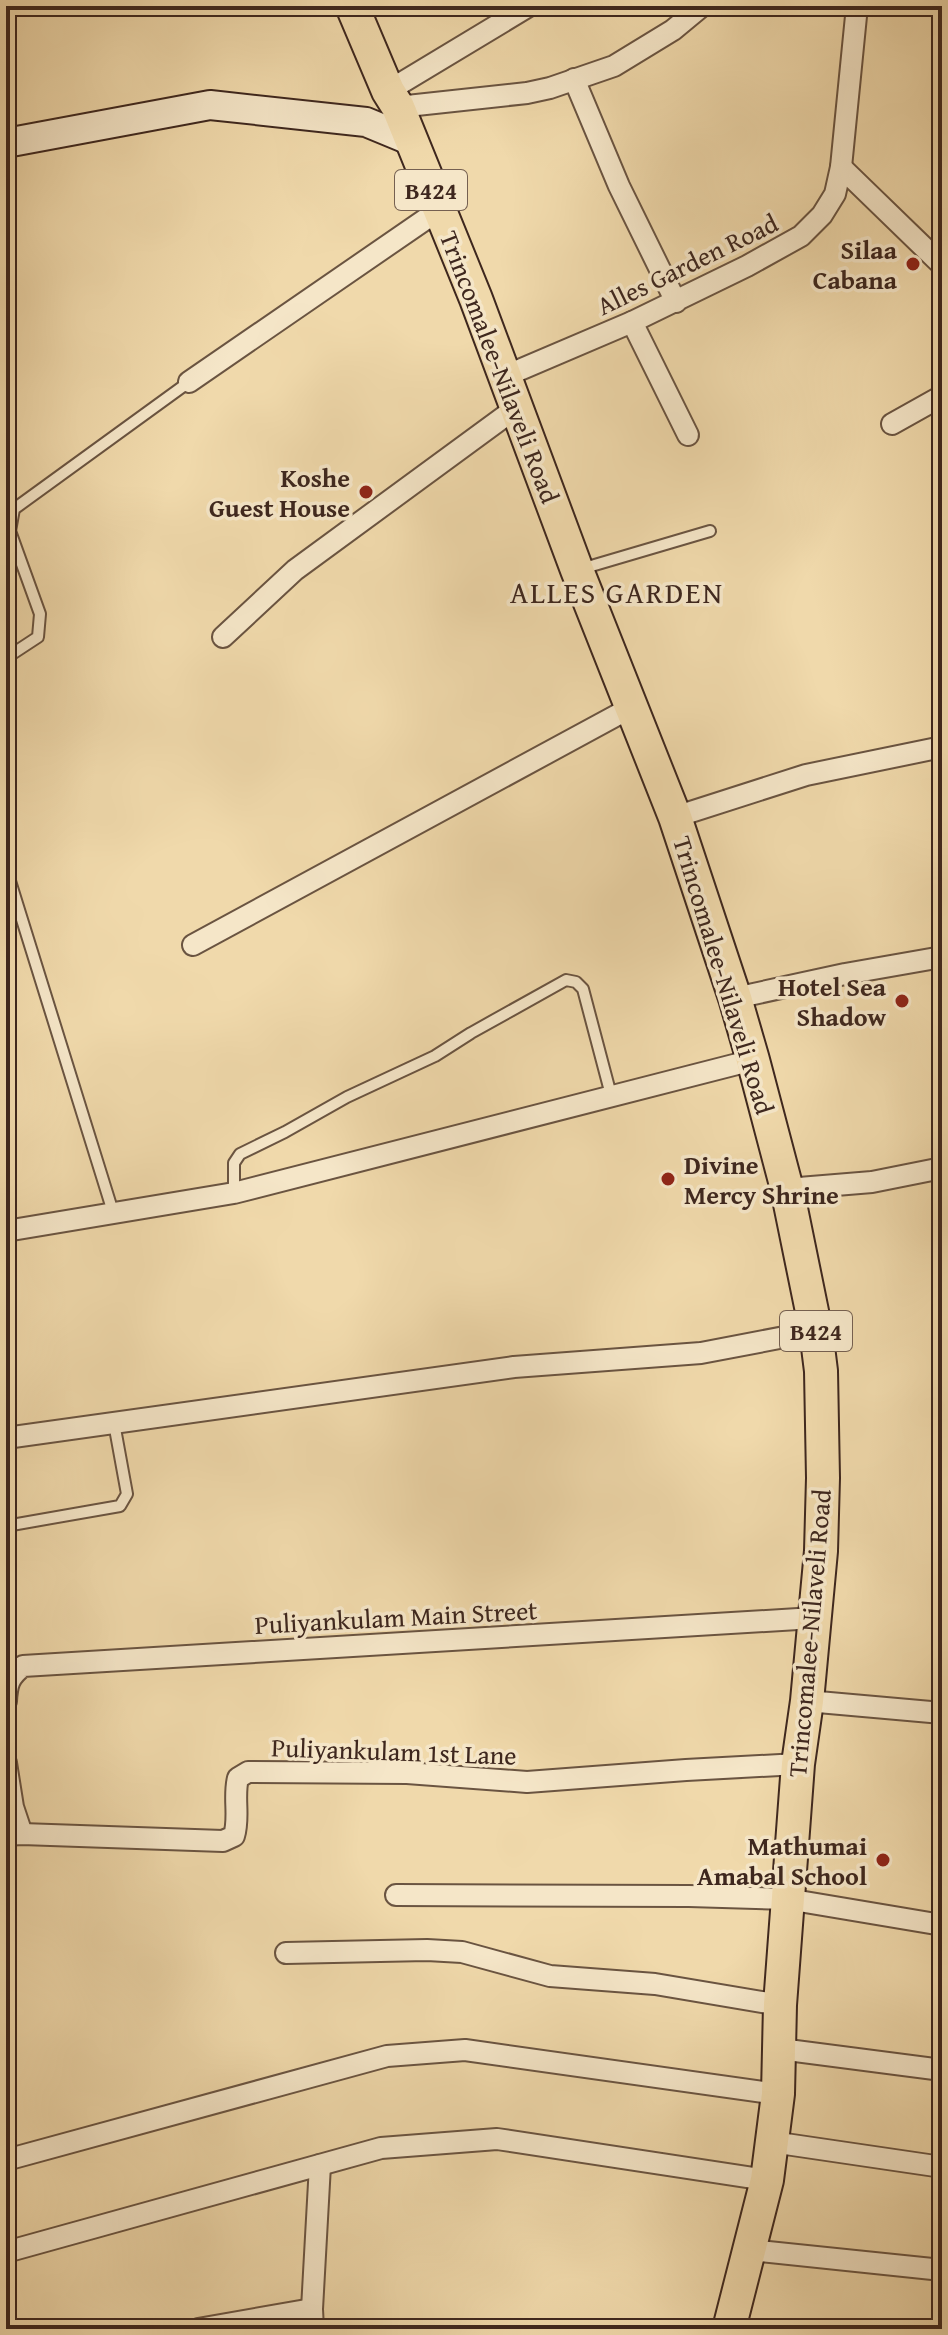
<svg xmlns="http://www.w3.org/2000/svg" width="948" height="2335" viewBox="0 0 948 2335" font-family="'Gentium Book Plus',serif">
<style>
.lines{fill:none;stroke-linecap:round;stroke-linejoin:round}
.lane-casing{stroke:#6a5441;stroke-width:14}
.street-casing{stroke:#6a5441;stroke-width:24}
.secondary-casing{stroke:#3e271e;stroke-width:32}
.primary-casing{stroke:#3e271e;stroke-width:36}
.lane{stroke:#f5e6c8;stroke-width:10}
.street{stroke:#f5e6c8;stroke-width:20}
.secondary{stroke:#f5e6c8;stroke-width:28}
.primary{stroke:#f0d9ab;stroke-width:32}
.poi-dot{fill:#8f2418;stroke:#f5e6c8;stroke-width:3}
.labels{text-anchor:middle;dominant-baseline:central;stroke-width:7;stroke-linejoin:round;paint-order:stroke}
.shield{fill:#f5e6c8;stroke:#756051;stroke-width:2}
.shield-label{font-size:24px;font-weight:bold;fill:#3e271e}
.poi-label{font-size:26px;font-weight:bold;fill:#3e271e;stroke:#f5e6c8;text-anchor:end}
.street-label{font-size:26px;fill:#3e271e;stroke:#f5e6c8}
.quarter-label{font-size:30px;letter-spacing:2px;fill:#3e271e;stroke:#f5e6c8}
</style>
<rect width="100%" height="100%" fill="#f0d9ab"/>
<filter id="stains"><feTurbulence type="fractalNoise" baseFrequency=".0025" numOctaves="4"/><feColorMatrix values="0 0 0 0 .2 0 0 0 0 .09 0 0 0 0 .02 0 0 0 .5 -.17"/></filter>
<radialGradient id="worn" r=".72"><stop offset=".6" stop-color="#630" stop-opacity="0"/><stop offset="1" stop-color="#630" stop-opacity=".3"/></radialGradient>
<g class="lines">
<g class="lane-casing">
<g id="lane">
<polyline points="581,569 710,531"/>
<polyline points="6,658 38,637 40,614 10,531 14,509 189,382"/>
<polyline points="6,868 113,1212"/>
<polyline points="234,1193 234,1163 240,1154 285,1132 347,1097 435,1056 471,1033 566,980 576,982 583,989 611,1095"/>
<polyline points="6,1526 120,1506 127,1494 114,1423"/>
</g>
</g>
<g class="street-casing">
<g id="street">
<polyline points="574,79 619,186 676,302"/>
<polyline points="388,91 529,6"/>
<polyline points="398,107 527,93 550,88 614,66 673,30 702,6"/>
<polyline points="841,167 942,265"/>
<polyline points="632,322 688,435"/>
<polyline points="503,377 632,322 747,266 801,236 822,215 835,194 841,167 857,6"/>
<polyline points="189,382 439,210"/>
<polyline points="892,424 942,396"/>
<polyline points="223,637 295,570 516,408"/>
<polyline points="675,817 806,775 942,747"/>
<polyline points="193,945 632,707"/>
<polyline points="735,998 845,974 942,957"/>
<polyline points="787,1189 872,1182 942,1168"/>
<polyline points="6,1231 234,1193 753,1060"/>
<polyline points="6,1438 514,1367 701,1353 816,1331"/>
<path d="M6,1701C7,1684 9,1677 23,1666L814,1618"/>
<polyline points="807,1701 942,1713"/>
<polyline points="6,1763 13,1807 22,1834"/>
<path d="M6,1835L22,1834L223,1841L234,1836C240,1817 233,1797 238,1778L248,1772L407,1773L527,1782L686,1770L798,1764"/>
<polyline points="396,1895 689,1896 787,1899 942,1925"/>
<polyline points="286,1953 427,1950 462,1952 550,1976 655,1984 780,2005"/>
<polyline points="780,2049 942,2070"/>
<polyline points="772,2142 942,2167"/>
<polyline points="6,2160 387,2056 465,2050 778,2094"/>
<polyline points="750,2250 942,2270"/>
<polyline points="6,2252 381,2148 497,2139 767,2180"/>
<polyline points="198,2329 312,2309"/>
<polyline points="313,2329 312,2309 320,2165"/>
</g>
</g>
<g class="secondary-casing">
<polyline id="secondary" points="6,143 210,105 366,122 412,141"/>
</g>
<g class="primary-casing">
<polyline id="primary" points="352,6 388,91 398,107 476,299 577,570 675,817 735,998 753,1060 787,1189 816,1331 821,1371 823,1478 821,1551 807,1701 798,1764 780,2005 778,2094 767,2180 729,2329"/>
</g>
<use href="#lane" class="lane"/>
<use href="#street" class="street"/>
<use href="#secondary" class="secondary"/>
<use href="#primary" class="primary"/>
</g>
<g class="poi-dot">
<circle cx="913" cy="264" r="8"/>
<circle cx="366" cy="492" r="8"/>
<circle cx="902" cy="1001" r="8"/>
<circle cx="668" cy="1179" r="8"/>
<circle cx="883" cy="1860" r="8"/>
</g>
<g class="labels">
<g class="shield">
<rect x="395" y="170" width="72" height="40" rx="6"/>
<rect x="780" y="1311" width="72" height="40" rx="6"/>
</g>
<g class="shield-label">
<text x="431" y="190">B424</text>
<text x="816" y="1331">B424</text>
</g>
<g class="poi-label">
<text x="897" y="249">Silaa<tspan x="897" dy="30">Cabana</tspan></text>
<text x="350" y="477">Koshe<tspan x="350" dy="30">Guest House</tspan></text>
<text x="886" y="986">Hotel Sea<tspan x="886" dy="30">Shadow</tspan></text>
<text x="684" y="1164" text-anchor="start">Divine<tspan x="684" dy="30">Mercy Shrine</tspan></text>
<text x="867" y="1845">Mathumai<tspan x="867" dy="30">Amabal School</tspan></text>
</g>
<g class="street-label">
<text transform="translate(687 264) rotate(-26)">Alles Garden Road</text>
<text transform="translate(500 367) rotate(69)">Trincomalee-Nilaveli Road</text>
<text transform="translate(724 975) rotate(73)">Trincomalee-Nilaveli Road</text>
<text transform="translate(396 1617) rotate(-3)">Puliyankulam Main Street</text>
<text transform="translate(809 1633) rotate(-85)">Trincomalee-Nilaveli Road</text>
<text transform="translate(394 1751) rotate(2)">Puliyankulam 1st Lane</text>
</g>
<g class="quarter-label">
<text x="617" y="592">ALLES GARDEN</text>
</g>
</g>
<rect width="948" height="2335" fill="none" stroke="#f0d9ab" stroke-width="32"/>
<rect x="8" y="8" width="932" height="2319" fill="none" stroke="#3e271e" stroke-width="4"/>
<rect x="16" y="16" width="916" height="2303" fill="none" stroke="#3e271e" stroke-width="2"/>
<rect width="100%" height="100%" filter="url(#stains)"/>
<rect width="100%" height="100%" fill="url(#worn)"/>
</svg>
